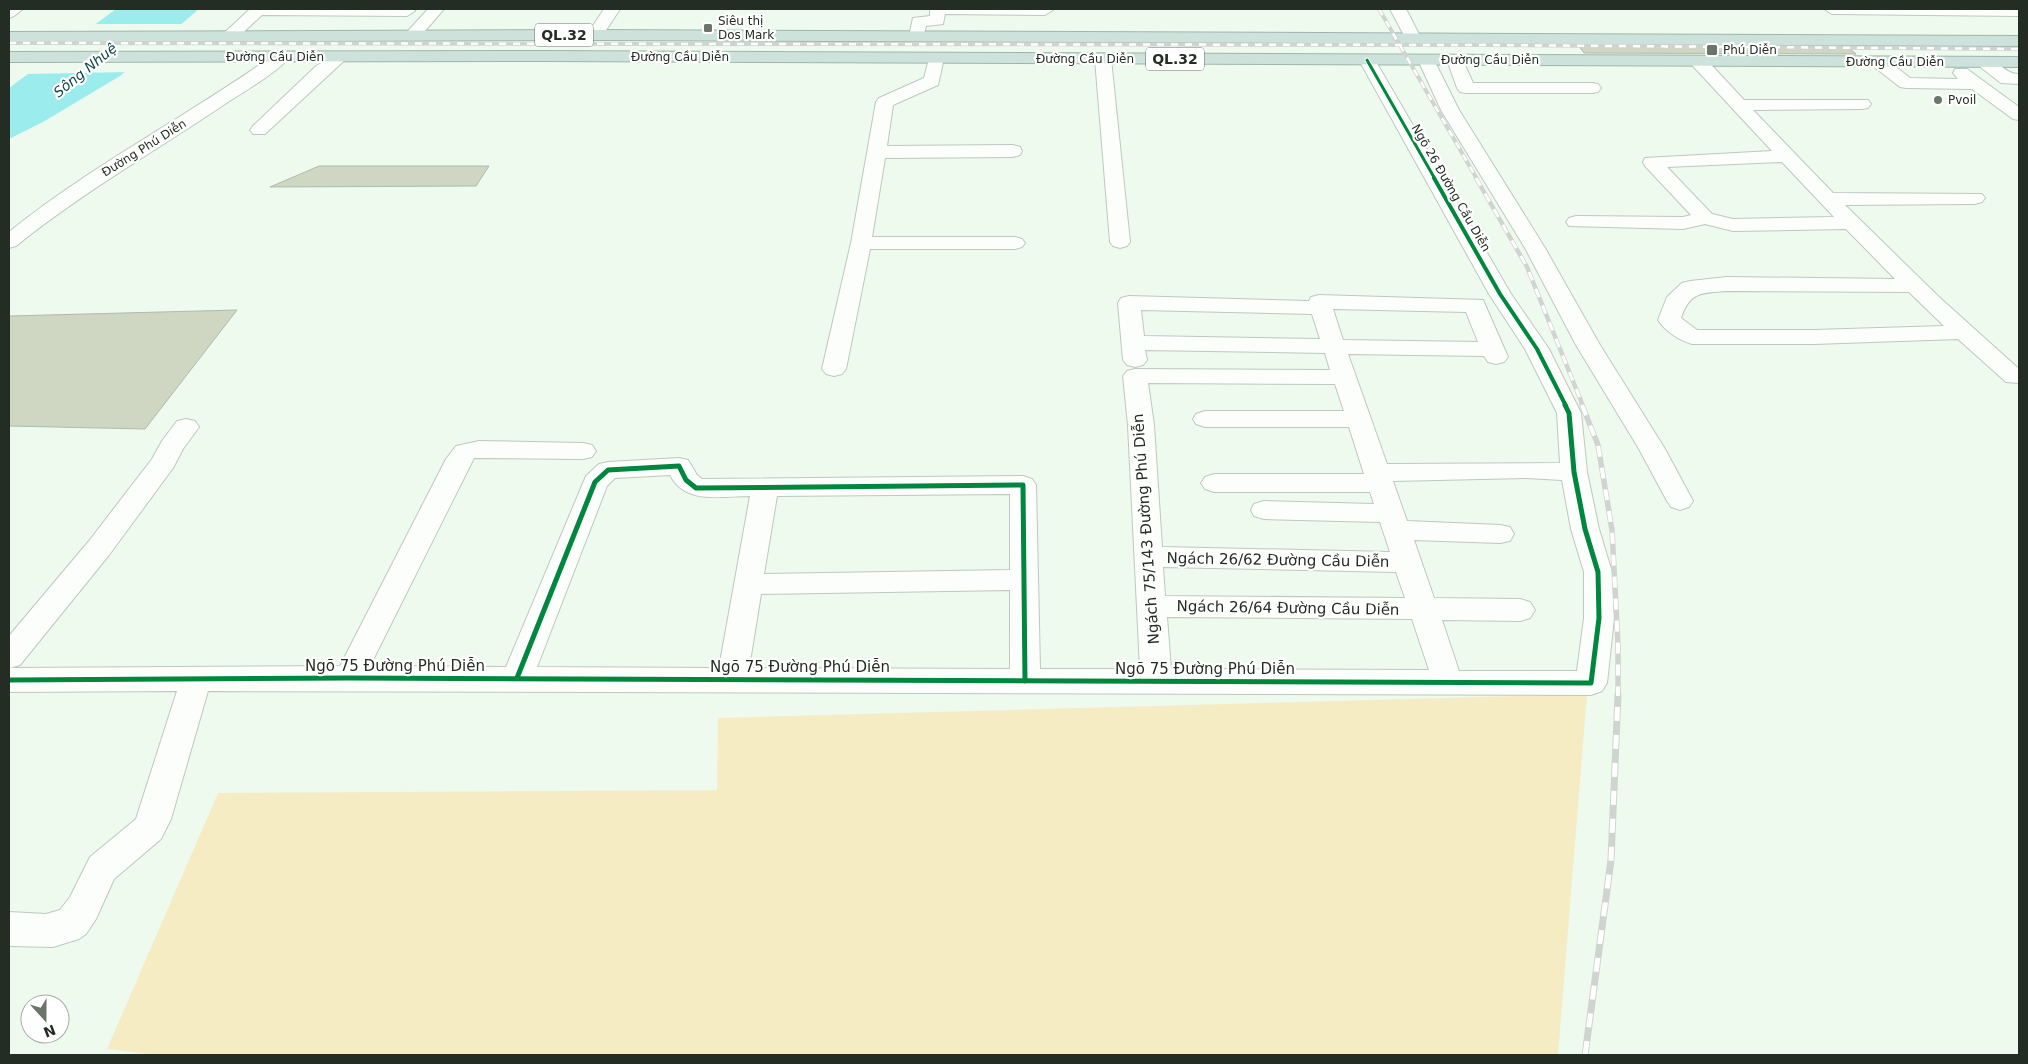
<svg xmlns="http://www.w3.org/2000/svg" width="2028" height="1064" viewBox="0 0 2028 1064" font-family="'DejaVu Sans',sans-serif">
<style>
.green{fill:#f6ecc3}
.water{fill:#9beced}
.pier{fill:#eefaee}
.building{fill:#cfd7c2;stroke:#b2b9ad}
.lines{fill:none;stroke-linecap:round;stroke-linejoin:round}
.minor-casing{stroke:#bec8be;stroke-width:2}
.highway-casing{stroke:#9db6ab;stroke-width:2}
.minor{fill:#fcfefc;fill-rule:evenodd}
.highway{fill:#cee2dc;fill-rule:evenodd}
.rail-far3-casing{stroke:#d0d4d0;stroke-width:4}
.rail-far2-casing{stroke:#d0d4d0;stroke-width:4.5}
.rail-far1-casing{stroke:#d0d4d0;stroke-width:5.5}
.rail-casing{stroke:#d0d4d0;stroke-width:7}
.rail-far3{stroke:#fff;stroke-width:2.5;stroke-dasharray:7;stroke-linecap:butt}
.rail-far2{stroke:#fff;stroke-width:3;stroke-dasharray:9;stroke-linecap:butt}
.rail-far1{stroke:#fff;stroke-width:4;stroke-dasharray:11;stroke-linecap:butt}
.rail{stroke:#fff;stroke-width:5;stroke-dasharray:14;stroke-linecap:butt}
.cycleway-far2-casing{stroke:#fff;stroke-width:5}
.cycleway-far1-casing{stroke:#fff;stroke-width:6}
.cycleway-casing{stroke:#fff;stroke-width:8}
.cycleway-far2{stroke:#00873e;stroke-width:3}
.cycleway-far1{stroke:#00873e;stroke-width:4}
.cycleway{stroke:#00873e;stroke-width:5}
.poi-dot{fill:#6b756a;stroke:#fff;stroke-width:2}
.labels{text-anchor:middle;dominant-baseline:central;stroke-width:4.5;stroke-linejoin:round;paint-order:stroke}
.far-poi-label{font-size:12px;fill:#242d23;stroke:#fff;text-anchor:start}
.far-street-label{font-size:12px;fill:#242d23;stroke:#fff}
.shield{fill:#fff;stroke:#666c65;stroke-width:1}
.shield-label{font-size:14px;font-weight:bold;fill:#242d23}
.far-water-label{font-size:14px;font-style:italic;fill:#0f4346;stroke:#fff}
.street-label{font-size:15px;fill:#242d23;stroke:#fff}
</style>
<rect width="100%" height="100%" fill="#eefaee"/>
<polygon class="green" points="1587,694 1558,1055 156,1055 107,1049 218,793 717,790 718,718"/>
<polygon class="water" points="116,9 199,9 120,76 43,122 9,139 9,88"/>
<polygon class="pier" points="91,24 185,24 129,72 24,74"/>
<g class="building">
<polygon points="1579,46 1848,47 1856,54 1584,53"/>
<polygon points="319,166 489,166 476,186 270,187"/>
<polygon points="237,310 145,429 9,426 9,316"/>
</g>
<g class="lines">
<g class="minor-casing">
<g id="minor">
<polygon points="9,9 23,9 14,16 9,18"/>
<polygon points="250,9 413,9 415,11 407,16 262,15 236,39 224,39 222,36 224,33"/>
<polygon points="428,9 444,9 419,38 407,38 405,35 407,32"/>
<polygon points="604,9 620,9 601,38 589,38 587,35"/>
<polygon points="930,9 1052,9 1053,10 1045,15 945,14 943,24 926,26 923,39 911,39 909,36 913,18 930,16"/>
<polygon points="1390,9 1406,9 1421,38 1419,41 1407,41"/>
<polygon points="1824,9 2019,9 2019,16 1832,14"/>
<path d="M281,52L287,54L289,57C280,71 243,92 228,102C157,150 83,192 16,246L9,248V232C92,165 188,116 275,54Z"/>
<polygon points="339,53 345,55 347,58 265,134 253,134 250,130 253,126 316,66"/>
<polygon points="936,53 942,55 944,58 938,85 893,105 887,146 1013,145 1020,147 1022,151 1020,155 1013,157 885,158 872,237 1015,237 1022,239 1025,243 1022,247 1015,249 870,249 846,369 842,374 834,376 826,374 822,369 851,243 876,102 879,98 924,78 930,55"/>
<polygon points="1103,54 1109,55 1111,59 1130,242 1127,246 1120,248 1113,246 1110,242 1095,59 1097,55"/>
<path d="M1367,55L1373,56L1375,60L1511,294L1549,349L1581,413L1587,472L1599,529L1612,572L1614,618L1607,683L1602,691L1591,695L208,691L171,819L161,839L114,879L96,919L86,934L79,939L53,947L9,946V912L46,914L60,910L70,897L90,857L136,819L177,691L9,692V636L89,541L152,459L162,441L177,421L186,419L195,421L199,427L183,449L173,468L109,555L20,665L10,668L340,666L446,459L456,446L479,441L583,443L592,445L596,451L592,457L583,459L474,458L370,666L506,667L586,476L599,464L608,462L679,458L688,460L697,475L702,479L1023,476L1032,479L1036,485L1040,669H1140L1128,425L1123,376L1127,371L1135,369L1330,370L1325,353L1145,350L1147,360L1143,365L1135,367L1127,365L1123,360L1118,303L1121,298L1129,296L1309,301L1311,297L1319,295L1483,300L1508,357L1504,362L1496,364L1488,362L1484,356L1348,354L1387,464L1560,463L1557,413L1525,349L1489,294L1359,60L1361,56ZM1333,309L1466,312L1478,342L1343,340ZM1141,310L1312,314L1320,339L1144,336ZM1148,383L1335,384L1344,411H1205L1196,414L1193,419L1196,424L1205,427H1349L1364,474H1214L1205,477L1201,483L1205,489L1214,492H1370L1374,504L1264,501L1254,504L1251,510L1254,516L1264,519L1380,522L1390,552L1162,547L1154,425ZM670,475C685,505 722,496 750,496L719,668L537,667L607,486L615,478ZM1526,478L1562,480L1571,529L1584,572V618L1577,671H1459L1442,620L1520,621L1530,618L1535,610L1530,602L1520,599L1434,598L1414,540L1500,543L1510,541L1514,534L1510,527L1500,525L1407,521L1393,481ZM1010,494V570L764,574L777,496ZM1163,567L1396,572L1405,598L1165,596ZM1010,590V669L749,668L761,594ZM1167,617L1412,619L1429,670L1171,669Z"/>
<polygon points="1426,55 1432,56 1459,110 1545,248 1600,345 1665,449 1693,501 1689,507 1680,510 1671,507 1667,501 1639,449 1576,345 1525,248 1441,110 1418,60 1420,56"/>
<polygon points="1455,55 1461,56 1473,83 1592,83 1598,84 1601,88 1598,92 1592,93 1466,93 1460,92 1457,88 1447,60 1449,56"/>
<path d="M1698,56L1704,57L1744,100H1868L1871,104L1868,108L1862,109L1753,110L1833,193L1982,194L1985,198L1982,202L1975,204L1845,205L1939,297L2019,369V383L2006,382L1958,339L1814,344H1692C1680,341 1665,331 1658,320L1667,297L1682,283L1690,281L1727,277L1895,279L1846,229L1733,231L1705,224L1683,229L1569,226L1566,222L1569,218L1576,216L1683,217L1691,215L1645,166L1643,162L1645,158L1772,151L1692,65L1690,61L1692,57ZM1782,162L1834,217L1733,219L1712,214L1667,167ZM1727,291L1909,292L1944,326L1814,330H1697L1681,318C1690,291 1702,293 1727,291Z"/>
<polygon points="1879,57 1885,58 1910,78 1958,79 1953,73 1955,69 1967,69 2019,107 2019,120 2013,119 1972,89 1906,88 1900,87 1873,66 1871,62 1873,58"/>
<path d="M1985,57C1998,60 2005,74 2019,74V84L2001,83L1979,66L1977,62L1979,58Z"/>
</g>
</g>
<g class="highway-casing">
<g id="highway">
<polygon points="595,30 2019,36 2019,46 595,40 9,42 9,32"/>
<polygon points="547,51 2019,57 2019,67 547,61 9,62 9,52"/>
</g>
</g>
<use href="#minor" class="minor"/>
<use href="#highway" class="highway"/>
<g class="rail-far3-casing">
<g id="rail-far3">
<polyline points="1379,9 1477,179"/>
<polyline points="9,43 1483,45 2019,49"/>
</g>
</g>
<g class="rail-far2-casing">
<polyline id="rail-far2" points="1476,178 1527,267 1583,406"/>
</g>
<g class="rail-far1-casing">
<polyline id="rail-far1" points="1582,405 1598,445 1612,530 1618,645 1618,696"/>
</g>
<g class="rail-casing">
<polyline id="rail" points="1585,1055 1611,860 1618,695"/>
</g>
<use href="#rail-far3" class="rail-far3"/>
<use href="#rail-far2" class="rail-far2"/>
<use href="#rail-far1" class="rail-far1"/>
<use href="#rail" class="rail"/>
<g class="cycleway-far2-casing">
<polyline id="cycleway-far2" points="1367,60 1435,179"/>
</g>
<g class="cycleway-far1-casing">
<polyline id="cycleway-far1" points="1434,178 1500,294 1537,349 1566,406"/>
</g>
<g class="cycleway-casing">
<g id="cycleway">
<polyline points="517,678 595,482 608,470 679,466 686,480 696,488 1023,485 1025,681"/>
<polyline points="9,680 349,678 1591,683 1599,618 1598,572 1585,529 1574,472 1569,413 1565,405"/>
</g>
</g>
<use href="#cycleway-far2" class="cycleway-far2"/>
<use href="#cycleway-far1" class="cycleway-far1"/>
<use href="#cycleway" class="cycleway"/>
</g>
<g class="poi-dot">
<rect x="703" y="23" width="10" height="10" rx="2.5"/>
<rect x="1706" y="44" width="12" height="12" rx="2.5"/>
<circle cx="1938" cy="100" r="5"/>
</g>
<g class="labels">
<g class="far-poi-label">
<text x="718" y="21">Siêu thị<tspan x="718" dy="14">Dos Mark</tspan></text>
<text x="1723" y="50">Phú Diễn</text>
<text x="1948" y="100">Pvoil</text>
</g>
<g class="far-street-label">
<text x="275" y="57">Đường Cầu Diễn</text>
<text x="680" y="57">Đường Cầu Diễn</text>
<text x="1085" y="59">Đường Cầu Diễn</text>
<text x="1490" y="60">Đường Cầu Diễn</text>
<text x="1895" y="62">Đường Cầu Diễn</text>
<text transform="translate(144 148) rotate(-32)">Đường Phú Diễn</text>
<text transform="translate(1451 188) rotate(60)">Ngõ 26 Đường Cầu Diễn</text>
</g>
<g class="shield">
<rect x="535" y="23.5" width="58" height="23" rx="4"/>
<rect x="1146" y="47.5" width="58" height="23" rx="4"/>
</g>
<g class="shield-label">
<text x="564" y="35">QL.32</text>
<text x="1175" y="59">QL.32</text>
</g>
<g class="far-water-label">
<text transform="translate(85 70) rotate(-39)">Sông Nhuệ</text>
</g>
<g class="street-label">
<text transform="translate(1146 529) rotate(-94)">Ngách 75/143 Đường Phú Diễn</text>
<text transform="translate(1278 560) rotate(1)">Ngách 26/62 Đường Cầu Diễn</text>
<text transform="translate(1288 608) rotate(1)">Ngách 26/64 Đường Cầu Diễn</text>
<text x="395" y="666">Ngõ 75 Đường Phú Diễn</text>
<text x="800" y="667">Ngõ 75 Đường Phú Diễn</text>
<text x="1205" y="669">Ngõ 75 Đường Phú Diễn</text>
</g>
</g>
<rect width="2028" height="1064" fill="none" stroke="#242d23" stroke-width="20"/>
<g transform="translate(45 1019) rotate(159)"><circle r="24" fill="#ffffff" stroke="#a7aba7"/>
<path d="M0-4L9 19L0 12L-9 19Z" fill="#6b756a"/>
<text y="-8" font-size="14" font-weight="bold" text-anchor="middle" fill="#242d23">N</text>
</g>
</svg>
